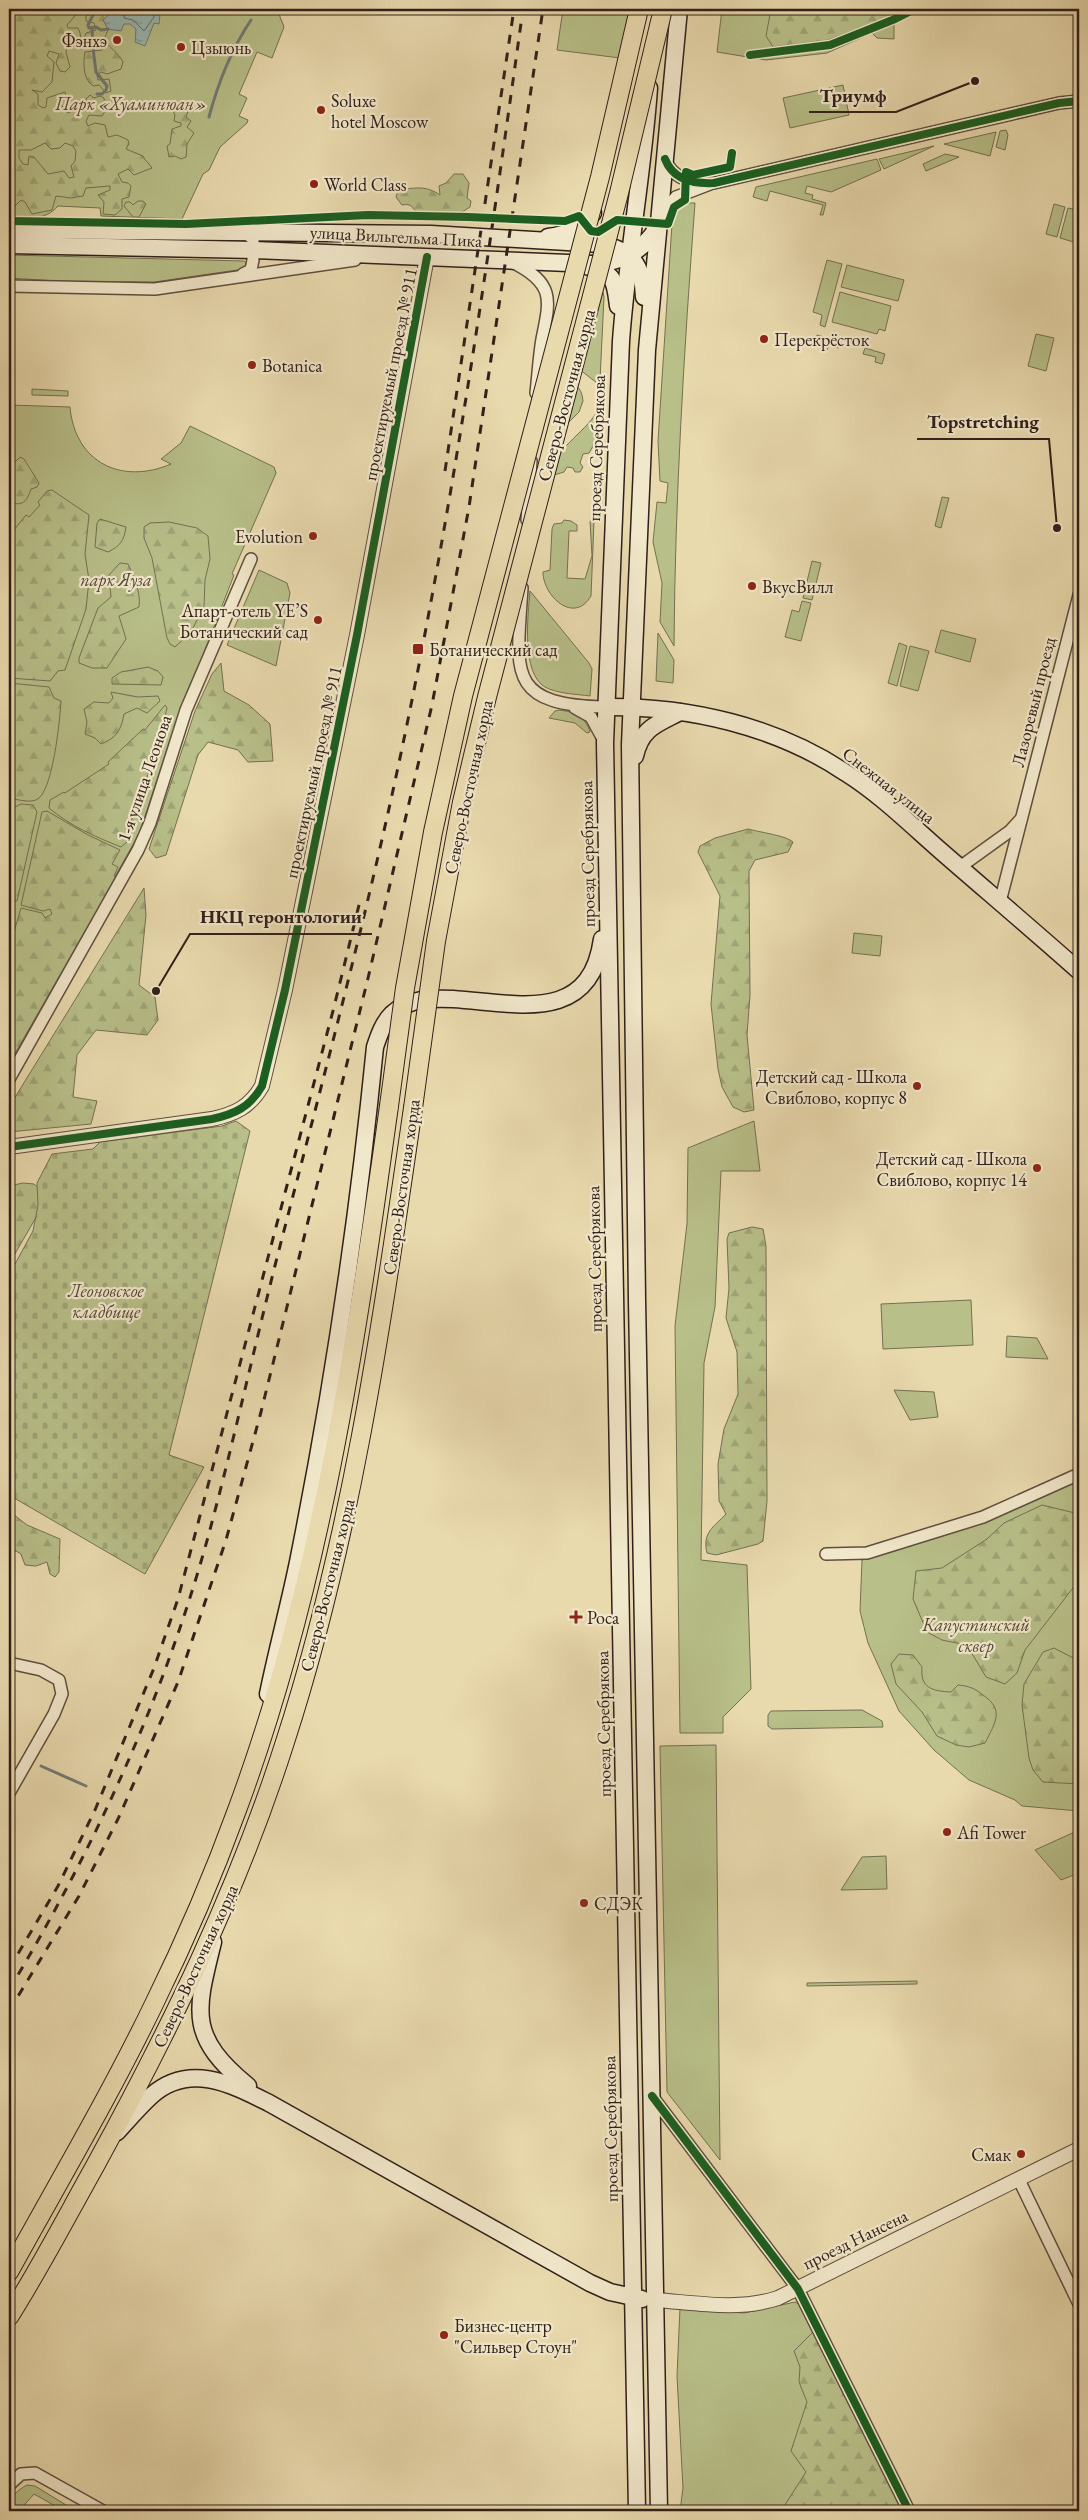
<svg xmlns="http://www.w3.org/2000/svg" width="1088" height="2520" viewBox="0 0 1088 2520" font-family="'EB Garamond',serif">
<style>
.green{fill:#b8bf89;stroke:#747052}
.forest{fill:url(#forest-firs);stroke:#747052;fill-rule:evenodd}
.cemetery{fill:url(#cemetery-stones);stroke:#747052}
.water{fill:url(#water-ripples);stroke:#707b76}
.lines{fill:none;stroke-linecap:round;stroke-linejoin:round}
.shore{stroke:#656c67;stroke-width:1}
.stream{stroke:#707b76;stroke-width:3}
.minor-casing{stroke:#5e4e3f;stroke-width:14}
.tertiary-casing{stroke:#5e4e3f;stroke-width:16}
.secondary-casing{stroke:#30201a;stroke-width:19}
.primary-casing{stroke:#30201a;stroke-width:20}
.minor{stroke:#f1e7ca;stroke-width:11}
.tertiary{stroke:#f1e7ca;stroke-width:14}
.secondary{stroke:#f1e7ca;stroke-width:16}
.primary{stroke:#e9daae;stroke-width:18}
.rail{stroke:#30201a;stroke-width:3;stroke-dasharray:9 9;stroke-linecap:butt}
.primary-bridge-casing{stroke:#30201a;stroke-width:20;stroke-linecap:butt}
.primary-bridge{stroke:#e9daae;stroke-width:18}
.cycleway-casing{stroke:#f1e7ca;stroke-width:11}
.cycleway{stroke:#1b5e20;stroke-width:8}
.poi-dot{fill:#8f2418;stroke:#f1e7ca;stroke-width:2}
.labels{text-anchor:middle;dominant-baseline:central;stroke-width:4.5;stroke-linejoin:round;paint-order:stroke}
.poi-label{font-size:18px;fill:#30201a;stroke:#f1e7ca;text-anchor:start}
.park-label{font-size:18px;font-style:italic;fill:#524836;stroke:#f1e7ca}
.street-label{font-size:18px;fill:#30201a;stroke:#f1e7ca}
.leader{fill:none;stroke:#30201a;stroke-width:2}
.callout-dot{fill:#30201a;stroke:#f1e7ca;stroke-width:2}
.callout-label{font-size:19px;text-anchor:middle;font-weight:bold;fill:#30201a;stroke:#f1e7ca;stroke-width:4.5;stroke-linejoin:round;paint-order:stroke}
</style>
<defs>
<pattern id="forest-firs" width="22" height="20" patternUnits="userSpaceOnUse" patternTransform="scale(1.25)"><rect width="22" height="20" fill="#b8bf89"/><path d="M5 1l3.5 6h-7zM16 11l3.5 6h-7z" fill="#9ea476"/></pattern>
<pattern id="cemetery-stones" width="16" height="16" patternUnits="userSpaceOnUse" patternTransform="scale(1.25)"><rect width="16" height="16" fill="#b8bf89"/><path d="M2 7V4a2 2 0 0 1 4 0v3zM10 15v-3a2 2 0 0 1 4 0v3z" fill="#9ea476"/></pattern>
<pattern id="water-ripples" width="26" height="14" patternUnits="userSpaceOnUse" patternTransform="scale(1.25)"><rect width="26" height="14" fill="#9ab8b4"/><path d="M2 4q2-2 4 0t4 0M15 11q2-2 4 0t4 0" fill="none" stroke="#7e9592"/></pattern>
</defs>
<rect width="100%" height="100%" fill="#e9daae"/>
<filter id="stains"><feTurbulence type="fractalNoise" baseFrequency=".004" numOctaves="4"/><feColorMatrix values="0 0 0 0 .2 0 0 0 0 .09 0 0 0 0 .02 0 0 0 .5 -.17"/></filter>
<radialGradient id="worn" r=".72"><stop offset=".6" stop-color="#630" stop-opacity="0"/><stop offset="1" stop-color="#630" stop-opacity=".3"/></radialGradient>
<g class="green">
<path d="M9,9H277L284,27L272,58L257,52L239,94L247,98L239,116L248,120L247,123L220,147L209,170L203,174L182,219L101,216L100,208L58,206C45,221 26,219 9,218Z"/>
<polygon points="563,9 630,9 620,58 557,50"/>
<polygon points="722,9 927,9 894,24 894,39 877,38 872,33 827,53 766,60 717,52"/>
<polygon points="843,85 849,115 790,128 783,98"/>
<polygon points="1006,130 1008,135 1005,150 996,147 1000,131"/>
<polygon points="996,132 990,156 944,144"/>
<polygon points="934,146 884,169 879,159"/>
<polygon points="945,154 959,157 926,171 923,164"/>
<polygon points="877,159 881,170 831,192 807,186 805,193 813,195 812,199 826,203 823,215 820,215 823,205 770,191 767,201 753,197 756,187"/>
<path d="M685,203H695C684,351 675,498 674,646L660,622L662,583L653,542L657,502L666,503L668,483L660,481L658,441L672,224L676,210Z"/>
<polygon points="1054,204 1065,207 1057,237 1046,234"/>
<polygon points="1068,208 1079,210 1077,243 1060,238"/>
<polygon points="9,255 244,261 246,263 244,269 154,282 72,282 9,278"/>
<polygon points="827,260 842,264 825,327 820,325 822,315 813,312"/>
<polygon points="847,265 904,280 898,301 841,287"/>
<polygon points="600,291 603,292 604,297 600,380 597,383 575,366"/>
<polygon points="840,292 891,306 885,331 879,329 877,334 832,322"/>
<polygon points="1036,334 1054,338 1046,371 1028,366"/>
<polygon points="817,335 841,342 839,348 829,345 827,350 814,346"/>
<polygon points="865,348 885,354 882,364 875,362 876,357 863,354"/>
<path d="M561,380C574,381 582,387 583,401L579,412L561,430L563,389Z"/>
<polygon points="32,389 68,391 68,396 32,395"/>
<path d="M9,405L70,407C75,463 122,485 171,464L161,459L181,443L190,426L274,467L276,473L232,574L234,575L172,735L139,834L9,1064Z"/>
<path d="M596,413H598C598,425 596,444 589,453L583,454L580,463L583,467L580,472H575L573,468L567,467L564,472L554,475C549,452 586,432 596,413Z"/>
<polygon points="942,497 949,498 941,528 935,526"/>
<path d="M564,520L571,521L577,525V531H569L567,578L585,579L592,556L590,521H594L591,596C574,625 543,596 543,572L550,570L552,529L554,524L562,523Z"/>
<polygon points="812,561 821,563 812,600 803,598"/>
<polygon points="259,570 287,583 290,593 276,666 227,645"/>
<path d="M530,591L589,663L592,669L590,696C576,694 558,694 545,687C521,673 528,615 530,591Z"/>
<polygon points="802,601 811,603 801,641 785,637 792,610 799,612"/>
<polygon points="941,630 976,639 970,662 935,652"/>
<polygon points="658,633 674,660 673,683 656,681"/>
<polygon points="899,643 907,646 897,686 888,683"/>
<polygon points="910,646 929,651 918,691 900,686"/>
<path d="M559,710C575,712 585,716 590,732L587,733L575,723L549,718L555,711Z"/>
<polygon points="854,933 882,936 880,956 852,953"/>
<polygon points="754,1121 760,1171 721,1171 715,1307 704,1363 701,1560 747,1565 751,1689 723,1717 723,1733 680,1733 675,1326 687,1224 688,1148"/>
<polygon points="971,1300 973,1345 883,1349 881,1304"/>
<polygon points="1007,1336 1037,1338 1048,1359 1006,1357"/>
<polygon points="894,1390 934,1392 938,1417 910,1420"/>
<polygon points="1079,1479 1079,1811 1022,1806 1015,1800 969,1780 934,1750 899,1711 868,1643 860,1611 862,1560 984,1522"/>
<polygon points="862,1710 882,1721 883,1727 772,1729 768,1726 768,1715 771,1711"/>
<polygon points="716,1745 720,2160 667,2092 660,1746"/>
<polygon points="1079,1830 1079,1873 1061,1880 1035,1850"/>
<polygon points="886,1856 887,1889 841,1890 862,1857"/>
<polygon points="917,1981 917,1984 807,1986 807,1983"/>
<polygon points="795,2302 802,2306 904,2511 680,2511 683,2488 677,2376 680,2308 744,2313"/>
<path d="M27,2485L35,2486L76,2511H64L34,2494L19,2511C4,2501 16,2491 27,2485Z"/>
</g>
<g class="forest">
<path d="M9,9H81L67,25L68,28H78C81,34 82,40 77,46H67L66,52L70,67L65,72L60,71L56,63L59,54L49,51L47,56L54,62L52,82L42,92L32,90L38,94V105L43,108L46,107L47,98L65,92L66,96L59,101L67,113L86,108V99L90,95L94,98L100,96L104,98L105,111L102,116L89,115L86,121L88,126L95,123L105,125L108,137L117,135L128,140L129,144L126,149L143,156C145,161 149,163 152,168L134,175L128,169L118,174L122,182L128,183L131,186L129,197L122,199V209L115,215L103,214L104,202L98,195L110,190V186L86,188L83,196L71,198L56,196L52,210L32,214L25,202L21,200L9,212ZM45,143L51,149L60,148L65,143L73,146L76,151L75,161L71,166L74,177L69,178L64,171L48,174L34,157L29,156L28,165L23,164L19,158V150H31Z"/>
<path d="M101,9H109C114,21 109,28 104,39C109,48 118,52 123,62L121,69L107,74L101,72L97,75L98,80L109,79L111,91L106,93L99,85L94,86C83,81 83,63 85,52L102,50L104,48L98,42L85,44L83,42L86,33L96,30L94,23L86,21V16Z"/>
<polygon points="771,9 815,11 906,9 894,16 828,40 773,47 766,36"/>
<polygon points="175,103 187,108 188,111 186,117 191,121 187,127 194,133 187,144 186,157 181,159 175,156 169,157 167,146 170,144 172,129 181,126 181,123 174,121 175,115 171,107"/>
<path d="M454,174H463L469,183L467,198L471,201L470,207L462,212L455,213H418C411,208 413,203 402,205L396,197L398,190C415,188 426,185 440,195L439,186L446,183Z"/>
<polygon points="138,201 143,201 146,204 139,217 133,217 124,206 126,202 130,202 133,205"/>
<path d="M20,457L24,459L39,483L37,487L31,489C27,501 23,507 9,502V468Z"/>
<polygon points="52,490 89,515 85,554 89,580 86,609 65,670 58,671 50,681 9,678 9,536 26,515 29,517 40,505 38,502 47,491"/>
<path d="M100,519L126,527C124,541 120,546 108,552L95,547L97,523Z"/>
<polygon points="169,522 197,528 208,536 210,559 205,580 204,606 191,632 175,647 170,644 167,638 152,558 144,538 144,527 150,523"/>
<path d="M120,563L128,564C134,577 141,592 139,607L119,616L126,639L107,668H92L79,663V658L98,608L111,597L109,575Z"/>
<polygon points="221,663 224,691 249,705 270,724 273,761 248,762 238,750 208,742 198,755 166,855 156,858 149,849 195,711 212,674"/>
<polygon points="148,667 158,671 163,677 161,685 112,684 112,678 121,672"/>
<path d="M9,683L49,687L54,698L61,701C60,718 53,794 36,800C28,803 16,799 9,798Z"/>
<path d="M111,692L138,697L158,696L160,701L147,713L137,708L124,714C121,731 116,738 101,744L95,738L85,734L87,722L84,709L94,702L109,703L113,698Z"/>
<path d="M165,705L167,708L156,753L133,814L127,842L121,847C96,837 70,826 49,808L50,800L64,792L65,793L109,764L108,762L143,729L145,730Z"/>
<polygon points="21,804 33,805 37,812 17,901 9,900 9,810"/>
<polygon points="47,811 88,835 120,850 112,864 118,867 114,876 116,877 9,1064 9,949 21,908 42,913 45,918 52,914 50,909 43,911 21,905 42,812"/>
<path d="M748,829C759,832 787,836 793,842L788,852L755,860L749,871L750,995L747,1035L754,1110L744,1112L733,1107L722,1087L718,1069L711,1004L720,896L698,852L700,846L715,838Z"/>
<polygon points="144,888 146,915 139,985 155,997 158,1020 147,1035 96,1030 77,1055 73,1097 97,1101 91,1124 9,1132 9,1107"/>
<polygon points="23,1183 34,1184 43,1192 38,1214 9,1264 9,1186"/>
<path d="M752,1227L763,1229L766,1246L767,1501L763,1541L758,1544L716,1555L707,1553C702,1532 714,1527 726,1514L719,1501L718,1464L724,1429L738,1394L737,1352L726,1318L729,1288L727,1239L729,1233Z"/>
<polygon points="1042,1505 1079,1514 1079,1580 1025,1650 1017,1673 1005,1684 986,1677 967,1645 942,1640 927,1632 913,1599 916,1571 942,1568 987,1539 1004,1523"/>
<polygon points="9,1511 27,1525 60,1539 59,1572 55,1577 50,1574 47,1562 36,1566 25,1565 21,1554 16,1551 9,1553"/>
<polygon points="1054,1648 1079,1661 1079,1784 1043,1782 1033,1770 1029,1758 1022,1705 1024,1684 1043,1652"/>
<path d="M899,1654L913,1655L922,1667C920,1688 932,1691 951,1692L958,1685C969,1686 974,1688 983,1695C1005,1710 995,1723 985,1743L969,1747L956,1745L937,1736L922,1712L896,1684L891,1664Z"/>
<polygon points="814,2331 904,2511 781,2511 806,2472 791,2451 807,2402 799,2382 800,2367 794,2351"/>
</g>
<polygon class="cemetery" points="236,1121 250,1131 169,1455 204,1467 145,1574 9,1495 9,1275 33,1231 38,1205 37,1183 52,1154 93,1149 100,1142 222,1126"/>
<polygon class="water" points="124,9 155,9 160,14 159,24 154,23 145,46 135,42 136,29 130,24 124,24 121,31 108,29 103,20 113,11 117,12"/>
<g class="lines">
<polyline class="shore" points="125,9 124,18 133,20 144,31 154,17 152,9"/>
<g class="stream">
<polyline points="96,9 88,25 89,28 96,27 101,30 108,29"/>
<polyline points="110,9 113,11"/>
<polyline points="92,29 93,44"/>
<polyline points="93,48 96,72 107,86 106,90 102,94 97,94"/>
<path d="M209,117C218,83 231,50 251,20"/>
<polyline points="41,1766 86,1786"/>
</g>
<g class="minor-casing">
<g id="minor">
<path d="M665,159C673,180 693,184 714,183L1059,103L1079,101"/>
<polyline points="661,214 676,197 710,184"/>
<path d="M514,263C555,284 550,300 542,339C539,357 538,375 536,393"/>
<polyline points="243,274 251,270 253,260 253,239 246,233"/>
<polyline points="9,286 155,289 355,260"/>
<polyline points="527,520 531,461"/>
<path d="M522,588C517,671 505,705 605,707"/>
<polyline points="575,708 591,717 603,739"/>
<polyline points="960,867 1010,831 1020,820"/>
<polyline points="1000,902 1079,595"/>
<polyline points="9,1079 138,850 150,823 186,710 251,559"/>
<polyline points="826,1554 867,1553 983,1517 1079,1474"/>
<polyline points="9,1663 41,1670 59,1680 62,1694 54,1714 9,1793"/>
<polyline points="652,2096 798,2289 909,2511"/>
<polyline points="1019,2180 1079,2304"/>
<polyline points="9,2485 21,2474 35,2473 103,2511"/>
</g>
</g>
<g class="tertiary-casing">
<g id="tertiary">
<path d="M9,1147L212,1119C235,1114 250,1107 262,1086L285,990L357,635L427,257"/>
<path d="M656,2300C697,2303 739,2311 778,2298L1079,2149"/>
</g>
</g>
<g class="secondary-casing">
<g id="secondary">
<path d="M9,230L431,234L601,244C632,250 643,266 644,297"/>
<path d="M548,237C566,235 583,227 593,213"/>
<path d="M9,245L254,250L592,264C622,262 641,253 657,228"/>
<path d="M589,267C615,272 615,282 618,306"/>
<path d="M605,707C688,706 776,726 846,773C881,795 911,825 942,852C988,892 1034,931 1079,971"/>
<path d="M635,756C641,728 657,724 680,712"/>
<path d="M268,1694C277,1650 289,1606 298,1562C332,1392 358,1219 375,1047C379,1035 383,1023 392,1014C409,998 432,998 453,999C517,1003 590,1025 602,939"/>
<path d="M213,1942C196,2011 187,2036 248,2086"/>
<path d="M117,2132C128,2120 139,2107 151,2096C189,2062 231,2084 269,2103L590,2283L610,2292L642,2299"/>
<path d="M637,2511L605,743L621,341C627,257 643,173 649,88"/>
<polyline points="659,2511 637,1300 630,745 647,350 679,9"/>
</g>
</g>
<g class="primary-casing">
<g id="primary">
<path d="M9,2272C58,2183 110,2095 154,2004C185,1941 213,1876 237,1810C321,1584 356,1343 389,1106"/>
<path d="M9,2317C40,2268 67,2216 95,2166C170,2029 238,1890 285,1742C352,1536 382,1321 413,1108"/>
</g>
</g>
<use href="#minor" class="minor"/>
<use href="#tertiary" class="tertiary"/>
<use href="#secondary" class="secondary"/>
<use href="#primary" class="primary"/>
<g class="rail">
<polyline points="445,471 514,9"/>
<polyline points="9,1969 58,1886 95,1810 154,1668 178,1599 334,1007 361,897"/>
<path d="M9,1990C94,1849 164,1697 208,1537C234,1441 255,1343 280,1246C318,1099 357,952 390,804C448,542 486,275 523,9"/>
<polyline points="9,2011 79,1896 118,1819 178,1682 226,1540 261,1412 369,974 432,705 469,507 543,9"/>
</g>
<g class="primary-bridge-casing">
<g id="primary-bridge">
<polyline points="389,1106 405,988 433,832 463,696 600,177 639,9"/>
<polyline points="413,1108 436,941 462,802 487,697 619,193 663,9"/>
</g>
</g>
<use href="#primary-bridge" class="primary-bridge"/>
<g class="cycleway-casing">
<g id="cycleway">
<polyline points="750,55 830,45 895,19 915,9"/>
<path d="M665,159C673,180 693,184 714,183L1059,103L1079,101"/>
<polyline points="9,221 186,224 368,215 468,217 565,221 579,216 591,231 598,232 617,220 668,224 674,207 685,200 686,172 693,175 730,167 732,153"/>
<path d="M9,1147L212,1119C235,1114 250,1107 262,1086L285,990L357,635L427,257"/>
<polyline points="652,2096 798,2289 909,2511"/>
</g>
</g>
<use href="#cycleway" class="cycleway"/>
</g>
<g class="poi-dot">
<circle cx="117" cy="40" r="5"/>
<circle cx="181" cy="47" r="5"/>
<circle cx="321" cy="110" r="5"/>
<circle cx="314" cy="184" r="5"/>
<circle cx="764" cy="339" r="5"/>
<circle cx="252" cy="365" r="5"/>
<circle cx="313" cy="536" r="5"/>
<circle cx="752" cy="586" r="5"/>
<circle cx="318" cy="620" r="5"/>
<rect x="412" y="643" width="12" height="12" rx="2.5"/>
<circle cx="917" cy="1086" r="5"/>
<circle cx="1037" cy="1168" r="5"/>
<path d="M573.5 1609.5h5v5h5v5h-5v5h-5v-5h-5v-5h5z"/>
<circle cx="947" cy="1832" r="5"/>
<circle cx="584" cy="1903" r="5"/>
<circle cx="1021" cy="2154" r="5"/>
<circle cx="444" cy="2335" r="5"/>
</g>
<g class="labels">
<g class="poi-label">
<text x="107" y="40" text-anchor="end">Фэнхэ</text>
<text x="191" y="47">Цзыюнь</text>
<text x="331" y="100">Soluxe<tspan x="331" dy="21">hotel Moscow</tspan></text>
<text x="324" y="184">World Class</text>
<text x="774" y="339">Перекрёсток</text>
<text x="262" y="365">Botanica</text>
<text x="303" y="536" text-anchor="end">Evolution</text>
<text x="762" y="586">ВкусВилл</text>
<text x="308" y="610" text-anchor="end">Апарт-отель YE’S<tspan x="308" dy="21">Ботанический сад</tspan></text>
<text x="429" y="649">Ботанический сад</text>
<text x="907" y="1076" text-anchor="end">Детский сад - Школа<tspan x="907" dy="21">Свиблово, корпус 8</tspan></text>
<text x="1027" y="1158" text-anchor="end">Детский сад - Школа<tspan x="1027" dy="21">Свиблово, корпус 14</tspan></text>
<text x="587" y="1617">Роса</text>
<text x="957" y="1832">Afi Tower</text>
<text x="594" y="1903">СДЭК</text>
<text x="1011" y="2154" text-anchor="end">Смак</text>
<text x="454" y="2325">Бизнес-центр<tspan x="454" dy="21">"Сильвер Стоун"</tspan></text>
</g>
<g class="park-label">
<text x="131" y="103">Парк «Хуаминюан»</text>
<text x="116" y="579">парк Яуза</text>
<text x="106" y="1290">Леоновское<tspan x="106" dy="21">кладбище</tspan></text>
<text x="976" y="1624">Капустинский<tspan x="976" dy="21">сквер</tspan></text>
</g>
<g class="street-label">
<text transform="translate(396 236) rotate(3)">улица Вильгельма Пика</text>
<text transform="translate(390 374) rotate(-79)">проектируемый проезд № 911</text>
<text transform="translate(566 395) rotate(-75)">Северо-Восточная хорда</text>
<text transform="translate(596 448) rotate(-88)">проезд Серебрякова</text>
<text transform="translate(1033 702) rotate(-76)">Лазоревый проезд</text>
<text transform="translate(313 772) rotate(-78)">проектируемый проезд № 911</text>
<text transform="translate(144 778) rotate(-71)">1-я улица Леонова</text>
<text transform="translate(889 785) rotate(38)">Снежная улица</text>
<text transform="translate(468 787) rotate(-78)">Северо-Восточная хорда</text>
<text transform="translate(587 854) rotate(-91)">проезд Серебрякова</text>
<text transform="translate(401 1187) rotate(-82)">Северо-Восточная хорда</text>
<text transform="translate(594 1259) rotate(-91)">проезд Серебрякова</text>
<text transform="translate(327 1585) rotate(-76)">Северо-Восточная хорда</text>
<text transform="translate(603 1724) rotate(-91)">проезд Серебрякова</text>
<text transform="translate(195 1966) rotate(-65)">Северо-Восточная хорда</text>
<text transform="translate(610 2129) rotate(-91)">проезд Серебрякова</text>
<text transform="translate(855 2239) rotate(-26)">проезд Нансена</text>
</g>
</g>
<path class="leader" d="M975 81L896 112H809M1057 528L1049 439H917M156 991L190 934H372"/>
<g class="callout-dot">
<circle cx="975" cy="81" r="5"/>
<circle cx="1057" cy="528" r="5"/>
<circle cx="156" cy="991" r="5"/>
</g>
<g class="callout-label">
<text x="853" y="102">Триумф</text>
<text x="983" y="428">Topstretching</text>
<text x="281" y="923">НКЦ геронтологии</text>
</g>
<rect width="1088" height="2520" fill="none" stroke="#e9daae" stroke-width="30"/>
<rect x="10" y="10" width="1068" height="2500" fill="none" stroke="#30201a" stroke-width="2.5"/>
<rect x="15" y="15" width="1058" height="2490" fill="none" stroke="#30201a"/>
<rect width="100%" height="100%" filter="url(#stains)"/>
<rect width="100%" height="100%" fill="url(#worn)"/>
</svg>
